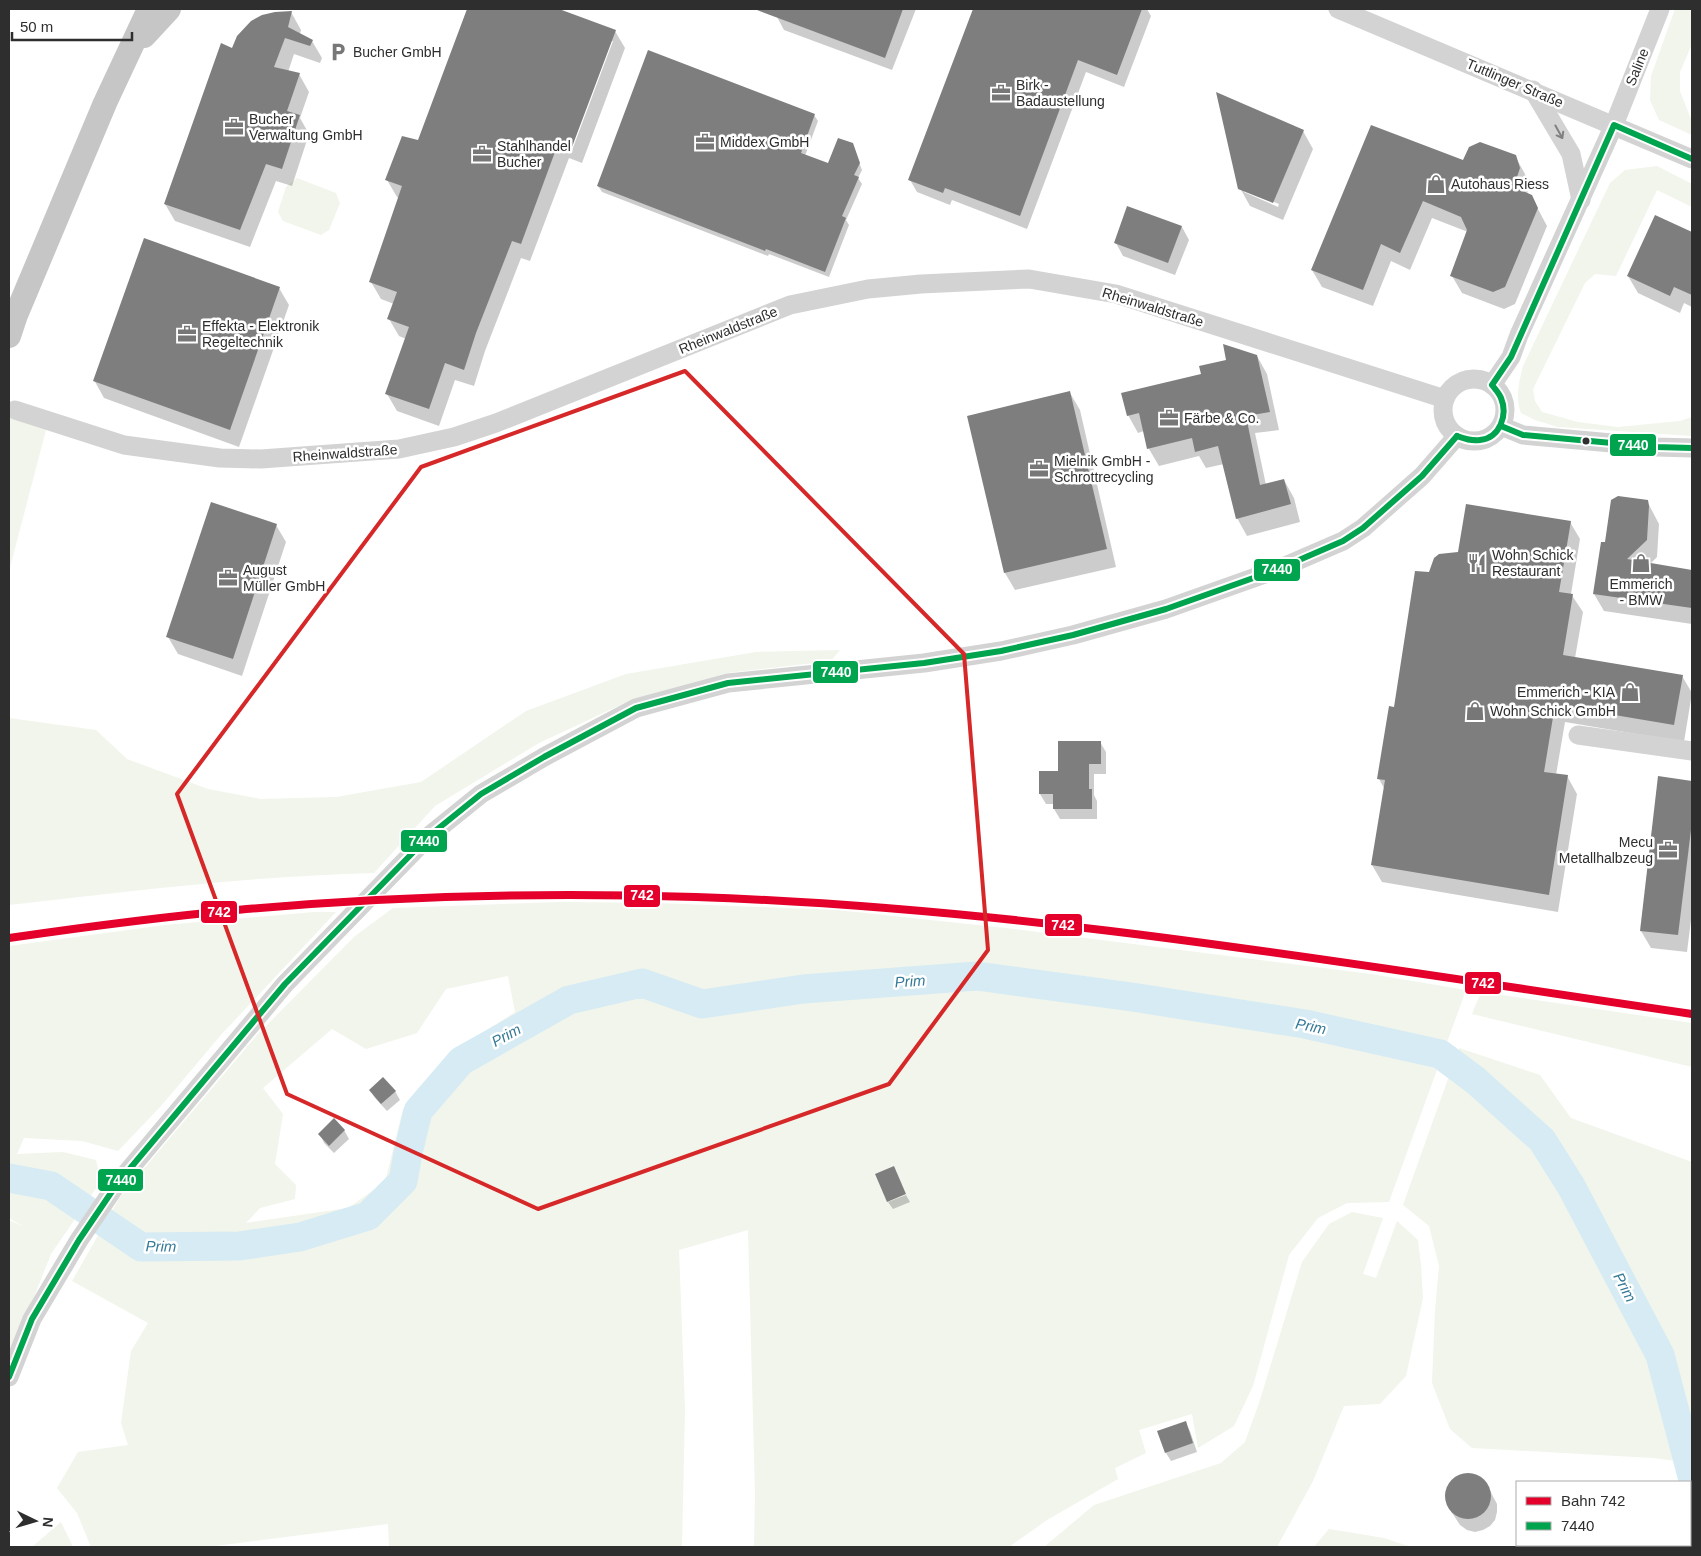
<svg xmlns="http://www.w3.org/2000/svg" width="1701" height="1556" viewBox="0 0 1701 1556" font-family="Helvetica,sans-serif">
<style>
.green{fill:#f1f5eb;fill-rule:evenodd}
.shadow{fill:#0003;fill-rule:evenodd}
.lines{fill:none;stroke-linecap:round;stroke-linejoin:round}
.river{stroke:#d6ebf4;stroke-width:29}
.building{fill:#7e7e7e}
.minor{stroke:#d3d3d3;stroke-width:19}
.major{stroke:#c6c6c6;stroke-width:24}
.bus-1-casing{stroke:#fff;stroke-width:10}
.bus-1{stroke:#00a44f;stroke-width:6}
.rail-1-casing{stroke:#fff;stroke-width:11}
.rail-1{stroke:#e4002b;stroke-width:8}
.oneway{stroke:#808080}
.marked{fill:none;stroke:#d62828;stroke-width:4;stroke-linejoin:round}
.bus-dot{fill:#2e2e2e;stroke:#fff;stroke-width:2}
.labels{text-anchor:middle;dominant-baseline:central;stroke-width:5;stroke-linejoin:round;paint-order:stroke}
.poi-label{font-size:14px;fill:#2e2e2e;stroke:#fff;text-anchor:start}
.street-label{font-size:14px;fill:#2e2e2e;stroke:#fff}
.water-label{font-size:15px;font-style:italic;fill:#357a97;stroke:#fff}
.line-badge{stroke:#fff;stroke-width:2}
.badge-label{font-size:14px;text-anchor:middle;font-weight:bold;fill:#fff}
</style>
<rect width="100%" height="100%" fill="#fff"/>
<g class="green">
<polygon points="1675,9 1692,9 1692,44 1680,72 1680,91 1690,117 1692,118 1692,135 1659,120 1650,100 1651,76"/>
<path d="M1657,166L1692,184V207L1657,190L1616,276L1595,274L1585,283L1533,389L1535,401L1542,412L1578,422L1618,427L1680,421L1692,417V436L1558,427L1535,420L1521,413C1515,397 1519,382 1523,366L1610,183L1625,170Z"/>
<polygon points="297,178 336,193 340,203 329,230 321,235 283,221 278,212 286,187"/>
<polygon points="9,417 46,430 9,571"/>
<path d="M840,650L831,661L727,673L631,700L539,743L435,806L374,873C252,876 130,891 9,905V718L96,730L127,759L208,789L261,799L336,797L421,782L526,711L626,674L756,652Z"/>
<path d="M560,902L657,903L837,910L1015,929L1371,974L1466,990L1389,1202L1347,1203L1318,1218L1289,1255L1253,1386L1234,1426L1198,1448L1192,1414L1139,1430L1146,1453L1115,1468L1118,1479L1047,1520L1009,1547H754L755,1494L748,1230L679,1250L685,1409L682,1547H389L388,1524L208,1547H91L77,1513L57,1488L78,1452L128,1445L121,1423L131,1351L148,1323L72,1281L120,1197L258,1034L355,936L393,908ZM508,976L515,1012L453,1052L403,1109L385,1182L348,1208L246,1223L260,1208L295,1199L296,1185L275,1164L283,1114L263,1088L332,1029L366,1049L417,1033L446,989ZM894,1166L906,1194L887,1202L875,1175Z"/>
<polygon points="314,912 336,912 220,1036 161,1106 118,1151 82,1141 24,1138 17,1154 63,1152 96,1160 101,1181 51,1254 9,1360 9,1220 24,1227 9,1218 9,946 165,925"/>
<polygon points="1481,992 1692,1023 1692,1067 1472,1014"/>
<polygon points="1459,1048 1540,1075 1571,1118 1692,1162 1692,1463 1653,1458 1472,1448 1450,1429 1432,1383 1435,1311 1439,1266 1429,1226 1403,1205"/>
<polygon points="1352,1212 1383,1218 1363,1274 1376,1278 1397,1221 1418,1240 1421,1265 1423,1298 1406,1376 1380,1404 1344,1406 1313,1481 1277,1547 1044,1547 1094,1505 1221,1463 1245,1442 1260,1400 1302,1262 1329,1224"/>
<polygon points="61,1522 73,1547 32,1547"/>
<polygon points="1329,1529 1384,1538 1411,1547 1314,1547"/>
</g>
<g class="shadow">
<path d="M468,9H555L615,31L625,48L582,163L569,158L530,261L521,258L485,351L474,386L455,380L439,426L397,411L387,394L406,339L399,336L389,319L394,304L381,299L371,282L399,198L397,197L387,180L419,142ZM610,41H613L571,153L569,152Z"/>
<polygon points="780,9 916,9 892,70 784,30 777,17"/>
<polygon points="974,9 1147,9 1151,16 1124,87 1086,72 1027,229 952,200 950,205 917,192 910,180"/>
<polygon points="291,12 301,30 300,34 312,41 322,58 320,63 294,54 288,72 299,74 309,92 300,118 309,134 292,186 276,181 250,247 175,221 165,204 233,49"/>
<polygon points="814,115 818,121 805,156 829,165 852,144 862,170 858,178 862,184 846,220 849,225 829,277 769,254 768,256 602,192 598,186"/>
<path d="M1303,131L1313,149L1283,220L1250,206L1240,188ZM1244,190L1279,204L1278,207L1244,192Z"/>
<polygon points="1515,156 1525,174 1529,186 1527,194 1531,196 1547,226 1515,304 1504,309 1462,293 1452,276 1468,232 1432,218 1410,270 1391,261 1373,306 1322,287 1312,270 1464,162"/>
<polygon points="1656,216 1692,234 1692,307 1684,303 1680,313 1638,293 1628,276"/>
<polygon points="1182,227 1189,240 1175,275 1123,256 1116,243"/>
<polygon points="279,288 289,305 239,447 104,398 94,380"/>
<polygon points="1257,356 1267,374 1279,430 1255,433 1266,485 1284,480 1294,498 1300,522 1247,536 1237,518 1224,464 1206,468 1199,456 1159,466 1149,449 1144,431 1138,433 1128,415 1202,375"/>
<polygon points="1070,393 1080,410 1116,567 1015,590 1005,573 968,417"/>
<polygon points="1647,501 1659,524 1657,557 1650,564 1692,571 1692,624 1604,611 1594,594 1606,543"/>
<polygon points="1570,522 1580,539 1571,594 1583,612 1575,658 1682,676 1692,693 1684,742 1565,722 1556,775 1567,776 1577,794 1558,912 1382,882 1372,865 1385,790 1379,779 1430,574 1459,553"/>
<polygon points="276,525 286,542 242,676 178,654 168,637"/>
<polygon points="1100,742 1106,752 1106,774 1094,774 1094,795 1097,801 1097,819 1060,819 1054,809 1054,804 1046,804 1040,794 1041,772 1059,772"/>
<polygon points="1659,777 1692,782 1692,912 1687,952 1651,948 1641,931"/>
<polygon points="370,1090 395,1091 400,1100 387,1111 375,1098"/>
<polygon points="344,1130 349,1139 334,1153 324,1143 320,1134"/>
<polygon points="906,1195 910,1202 893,1209 888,1202"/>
<polygon points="1185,1423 1190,1431 1197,1452 1171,1461 1166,1453"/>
<polygon points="1464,1474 1473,1474 1480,1477 1486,1483 1497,1504 1497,1512 1495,1520 1490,1526 1483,1530 1475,1532 1467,1530 1460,1525 1447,1505 1446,1497 1447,1489 1451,1482 1457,1476"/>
<rect x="1588" y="1545" width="29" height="2"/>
<polygon points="1644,1545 1669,1546 1669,1547 1644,1547"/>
</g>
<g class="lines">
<polyline class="river" points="9,1178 51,1186 141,1247 239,1246 300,1237 368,1216 403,1181 408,1153 418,1111 461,1061 569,1000 642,983 702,1004 803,989 977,976 1132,997 1305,1024 1440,1054 1475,1080 1542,1140 1571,1186 1660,1355 1692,1476"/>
</g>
<g class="building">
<polygon points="467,9 559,9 616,30 572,147 559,141 521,244 512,241 476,333 464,370 445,363 429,409 385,394 409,327 387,319 397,292 369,282 402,186 385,180 402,136 418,140"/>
<polygon points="757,9 903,9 885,58 757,10"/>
<polygon points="973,9 1142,9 1117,75 1078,60 1020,216 945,188 943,193 908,180"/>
<polygon points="292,11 288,27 313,40 310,46 285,38 274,67 300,73 287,111 300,115 282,169 266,164 240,230 164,204 221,43 232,48 237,36 251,21 262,15 275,12"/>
<polygon points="648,50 815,114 801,153 828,163 838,138 853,143 860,163 854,175 859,177 842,216 846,218 825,272 766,249 765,251 597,186"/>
<polygon points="1216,92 1304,130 1273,203 1238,189"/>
<polygon points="1371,125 1463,160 1469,147 1480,142 1516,155 1520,168 1517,177 1523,191 1532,195 1538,208 1505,287 1493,292 1450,276 1467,230 1461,217 1423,201 1400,253 1381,244 1363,290 1311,270"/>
<polygon points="1127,206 1182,226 1168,263 1114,243"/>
<polygon points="1655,215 1692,232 1692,295 1674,287 1670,296 1627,276"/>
<polygon points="144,238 280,287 230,430 93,381"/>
<polygon points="1223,344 1257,355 1270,412 1246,416 1260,485 1284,479 1291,504 1236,519 1218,446 1195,452 1192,438 1147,449 1139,413 1127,416 1121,393 1201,374 1199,366 1226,360"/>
<polygon points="1070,391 1107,549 1004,573 967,416"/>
<polygon points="1618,496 1648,500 1649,506 1647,540 1627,559 1692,570 1692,608 1593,594 1601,542 1605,542 1611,500"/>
<polygon points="211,502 277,524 233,659 166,637"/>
<polygon points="1466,504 1571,521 1559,592 1573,594 1563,655 1683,675 1674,725 1555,705 1544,772 1568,775 1549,895 1371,865 1385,780 1377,779 1389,706 1394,707 1415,571 1429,572 1434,558 1439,554 1458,552"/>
<polygon points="1058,741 1101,741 1101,764 1089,764 1089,789 1092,789 1092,809 1053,809 1053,794 1039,794 1039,771 1058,771"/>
<polygon points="1658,776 1692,781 1692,822 1678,935 1640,931"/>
<polygon points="383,1077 396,1091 381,1104 369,1090"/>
<polygon points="334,1118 345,1130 329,1146 318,1134"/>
<polygon points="894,1166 906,1194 887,1202 875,1174"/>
<polygon points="1186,1421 1193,1443 1165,1453 1157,1431"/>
<circle cx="1468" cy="1496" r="23"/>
</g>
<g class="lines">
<g class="minor">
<polyline points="1338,9 1692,159"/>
<polyline points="1533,90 1571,154 1581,200"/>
<circle cx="1474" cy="410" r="31"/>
<polyline points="1492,385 1511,357 1519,335 1614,125 1660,9"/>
<polyline points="15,410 124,445 220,458 261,459 399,449 454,437 496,423 790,305 868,289 921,284 1029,279 1116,294 1445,399"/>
<polyline points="1501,426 1523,435 1656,447 1692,448"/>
<polyline points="1578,735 1692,751"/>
<polyline points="9,1377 32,1319 79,1240 117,1184 285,984 429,836 481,794 544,757 636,708 728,683 924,663 1001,651 1073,635 1166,609 1276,570 1343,541 1363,528 1422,476 1457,436"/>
</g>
<g class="major">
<polyline points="144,36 169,9"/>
<polyline points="9,336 16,315 105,103 149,9"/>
</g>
<g class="bus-1-casing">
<g id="bus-1">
<polyline points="1501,426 1523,435 1656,447 1692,448"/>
<path d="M1457,436C1465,439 1471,441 1480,440C1500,438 1508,415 1501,398C1499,393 1495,389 1492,385L1511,357L1614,125L1692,159"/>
<polyline points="9,1377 32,1319 79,1240 117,1184 285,984 429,836 481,794 544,757 636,708 728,683 924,663 1001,651 1073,635 1166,609 1276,570 1343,541 1363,528 1422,476 1457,436"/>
</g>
</g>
<use href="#bus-1" class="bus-1"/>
<g class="rail-1-casing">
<path id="rail-1" d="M9,938C85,927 161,917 237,910C389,896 543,892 696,897C1030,908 1361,966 1692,1014"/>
</g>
<use href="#rail-1" class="rail-1"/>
</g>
<defs><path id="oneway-shaft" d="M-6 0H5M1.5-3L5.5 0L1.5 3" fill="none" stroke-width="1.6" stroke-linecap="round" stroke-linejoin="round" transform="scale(1.25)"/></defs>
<use class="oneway" href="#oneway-shaft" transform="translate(1559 132) rotate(61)"/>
<path class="marked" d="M685,371L964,654L988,950L889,1084L538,1209L287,1094L177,794L421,467Z"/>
<defs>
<g id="parking-bare" transform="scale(1.5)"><path d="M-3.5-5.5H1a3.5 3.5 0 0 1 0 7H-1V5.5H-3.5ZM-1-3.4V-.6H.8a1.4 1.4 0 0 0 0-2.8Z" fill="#777" stroke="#fff" stroke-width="2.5" paint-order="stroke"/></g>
<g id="office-bare" transform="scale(1.5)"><path d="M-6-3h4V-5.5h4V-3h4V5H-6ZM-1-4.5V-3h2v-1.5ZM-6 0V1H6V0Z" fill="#777" stroke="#fff" stroke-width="2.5" paint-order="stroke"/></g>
<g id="shop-bare" transform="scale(1.5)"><path d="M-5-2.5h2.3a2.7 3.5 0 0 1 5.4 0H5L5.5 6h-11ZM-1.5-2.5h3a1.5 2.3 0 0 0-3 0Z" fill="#777" stroke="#fff" stroke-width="2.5" paint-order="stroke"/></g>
<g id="restaurant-bare" transform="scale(1.5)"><path d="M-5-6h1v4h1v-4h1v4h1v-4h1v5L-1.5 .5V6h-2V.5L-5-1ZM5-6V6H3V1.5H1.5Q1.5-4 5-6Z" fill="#777" stroke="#fff" stroke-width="2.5" paint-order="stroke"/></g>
</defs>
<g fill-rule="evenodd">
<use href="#parking-bare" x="338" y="52"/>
<use href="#office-bare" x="1001" y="93"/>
<use href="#office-bare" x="234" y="127"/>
<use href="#office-bare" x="705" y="142"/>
<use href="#office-bare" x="482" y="154"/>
<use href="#shop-bare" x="1436" y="184"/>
<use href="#office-bare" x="187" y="334"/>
<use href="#office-bare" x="1169" y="418"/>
<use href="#office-bare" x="1039" y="469"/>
<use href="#restaurant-bare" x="1477" y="563"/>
<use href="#shop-bare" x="1641" y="563"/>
<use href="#office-bare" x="228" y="578"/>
<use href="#shop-bare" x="1630" y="692"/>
<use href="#shop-bare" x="1475" y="711"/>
<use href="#office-bare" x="1668" y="850"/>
</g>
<circle class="bus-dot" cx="1586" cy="441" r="4.5"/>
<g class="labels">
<g class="poi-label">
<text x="353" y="52">Bucher GmbH</text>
<text x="1016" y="85">Birk -<tspan x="1016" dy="16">Badaustellung</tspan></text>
<text x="249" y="119">Bucher<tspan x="249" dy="16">Verwaltung GmbH</tspan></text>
<text x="720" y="142">Middex GmbH</text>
<text x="497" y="146">Stahlhandel<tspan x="497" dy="16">Bucher</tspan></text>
<text x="1451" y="184">Autohaus Riess</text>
<text x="202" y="326">Effekta - Elektronik<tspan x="202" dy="16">Regeltechnik</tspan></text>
<text x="1184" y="418">Färbe &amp; Co.</text>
<text x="1054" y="461">Mielnik GmbH -<tspan x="1054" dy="16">Schrottrecycling</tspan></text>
<text x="1492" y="555">Wohn Schick<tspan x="1492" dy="16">Restaurant</tspan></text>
<text x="243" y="570">August<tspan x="243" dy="16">Müller GmbH</tspan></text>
<text x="1641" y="584" text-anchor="middle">Emmerich<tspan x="1641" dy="16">- BMW</tspan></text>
<text x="1615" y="692" text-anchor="end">Emmerich - KIA</text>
<text x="1490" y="711">Wohn Schick GmbH</text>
<text x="1653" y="842" text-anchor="end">Mecu<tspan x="1653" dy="16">Metallhalbzeug</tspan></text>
</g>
<g class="street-label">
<text transform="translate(1637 67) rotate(-68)">Saline</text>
<text transform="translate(1515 83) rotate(23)">Tuttlinger Straße</text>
<text transform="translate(1153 307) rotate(17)">Rheinwaldstraße</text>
<text transform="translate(728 330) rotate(-22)">Rheinwaldstraße</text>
<text transform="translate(345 453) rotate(-4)">Rheinwaldstraße</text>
</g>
<g class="water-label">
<text transform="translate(910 981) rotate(-4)">Prim</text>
<text transform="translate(1311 1026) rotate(11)">Prim</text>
<text transform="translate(506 1035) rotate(-29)">Prim</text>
<text transform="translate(161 1246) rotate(1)">Prim</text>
<text transform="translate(1625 1287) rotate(62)">Prim</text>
</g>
</g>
<g class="line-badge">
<rect x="1609" y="433" width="48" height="24" rx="5" fill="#00a44f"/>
<rect x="1253" y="558" width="48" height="24" rx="5" fill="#00a44f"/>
<rect x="812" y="660" width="47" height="24" rx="5" fill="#00a44f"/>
<rect x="400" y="829" width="48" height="24" rx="5" fill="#00a44f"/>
<rect x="623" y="884" width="38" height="24" rx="5" fill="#e4002b"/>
<rect x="200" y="900" width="38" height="24" rx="5" fill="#e4002b"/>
<rect x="1044" y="913" width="39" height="24" rx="5" fill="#e4002b"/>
<rect x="1464" y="971" width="38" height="24" rx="5" fill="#e4002b"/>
<rect x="97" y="1168" width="47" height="24" rx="5" fill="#00a44f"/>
</g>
<g class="badge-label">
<text x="1633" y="450">7440</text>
<text x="1277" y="574">7440</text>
<text x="836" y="677">7440</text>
<text x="424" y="846">7440</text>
<text x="642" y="900">742</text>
<text x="219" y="917">742</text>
<text x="1063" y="930">742</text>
<text x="1483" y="988">742</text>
<text x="121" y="1185">7440</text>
</g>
<rect width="1701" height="1556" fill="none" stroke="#2e2e2e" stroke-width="20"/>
<rect x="1516" y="1481" width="175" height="65" fill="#ffffff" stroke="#ababab"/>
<rect x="1526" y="1497" width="25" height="8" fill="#e4002b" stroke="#ababab"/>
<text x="1561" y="1506" font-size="15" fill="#2e2e2e">Bahn 742</text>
<rect x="1526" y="1522" width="25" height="8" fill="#00a44f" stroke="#ababab"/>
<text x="1561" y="1531" font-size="15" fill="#2e2e2e">7440</text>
<g transform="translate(35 1521) rotate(95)" stroke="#ffffff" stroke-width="4" paint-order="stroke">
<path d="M0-4L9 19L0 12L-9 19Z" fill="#2e2e2e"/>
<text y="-8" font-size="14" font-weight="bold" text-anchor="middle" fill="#2e2e2e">N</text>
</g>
<path d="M12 32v8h120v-8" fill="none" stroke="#2e2e2e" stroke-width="2.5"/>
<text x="20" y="32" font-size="15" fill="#2e2e2e" stroke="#ffffff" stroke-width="4" paint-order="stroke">50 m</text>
</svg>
